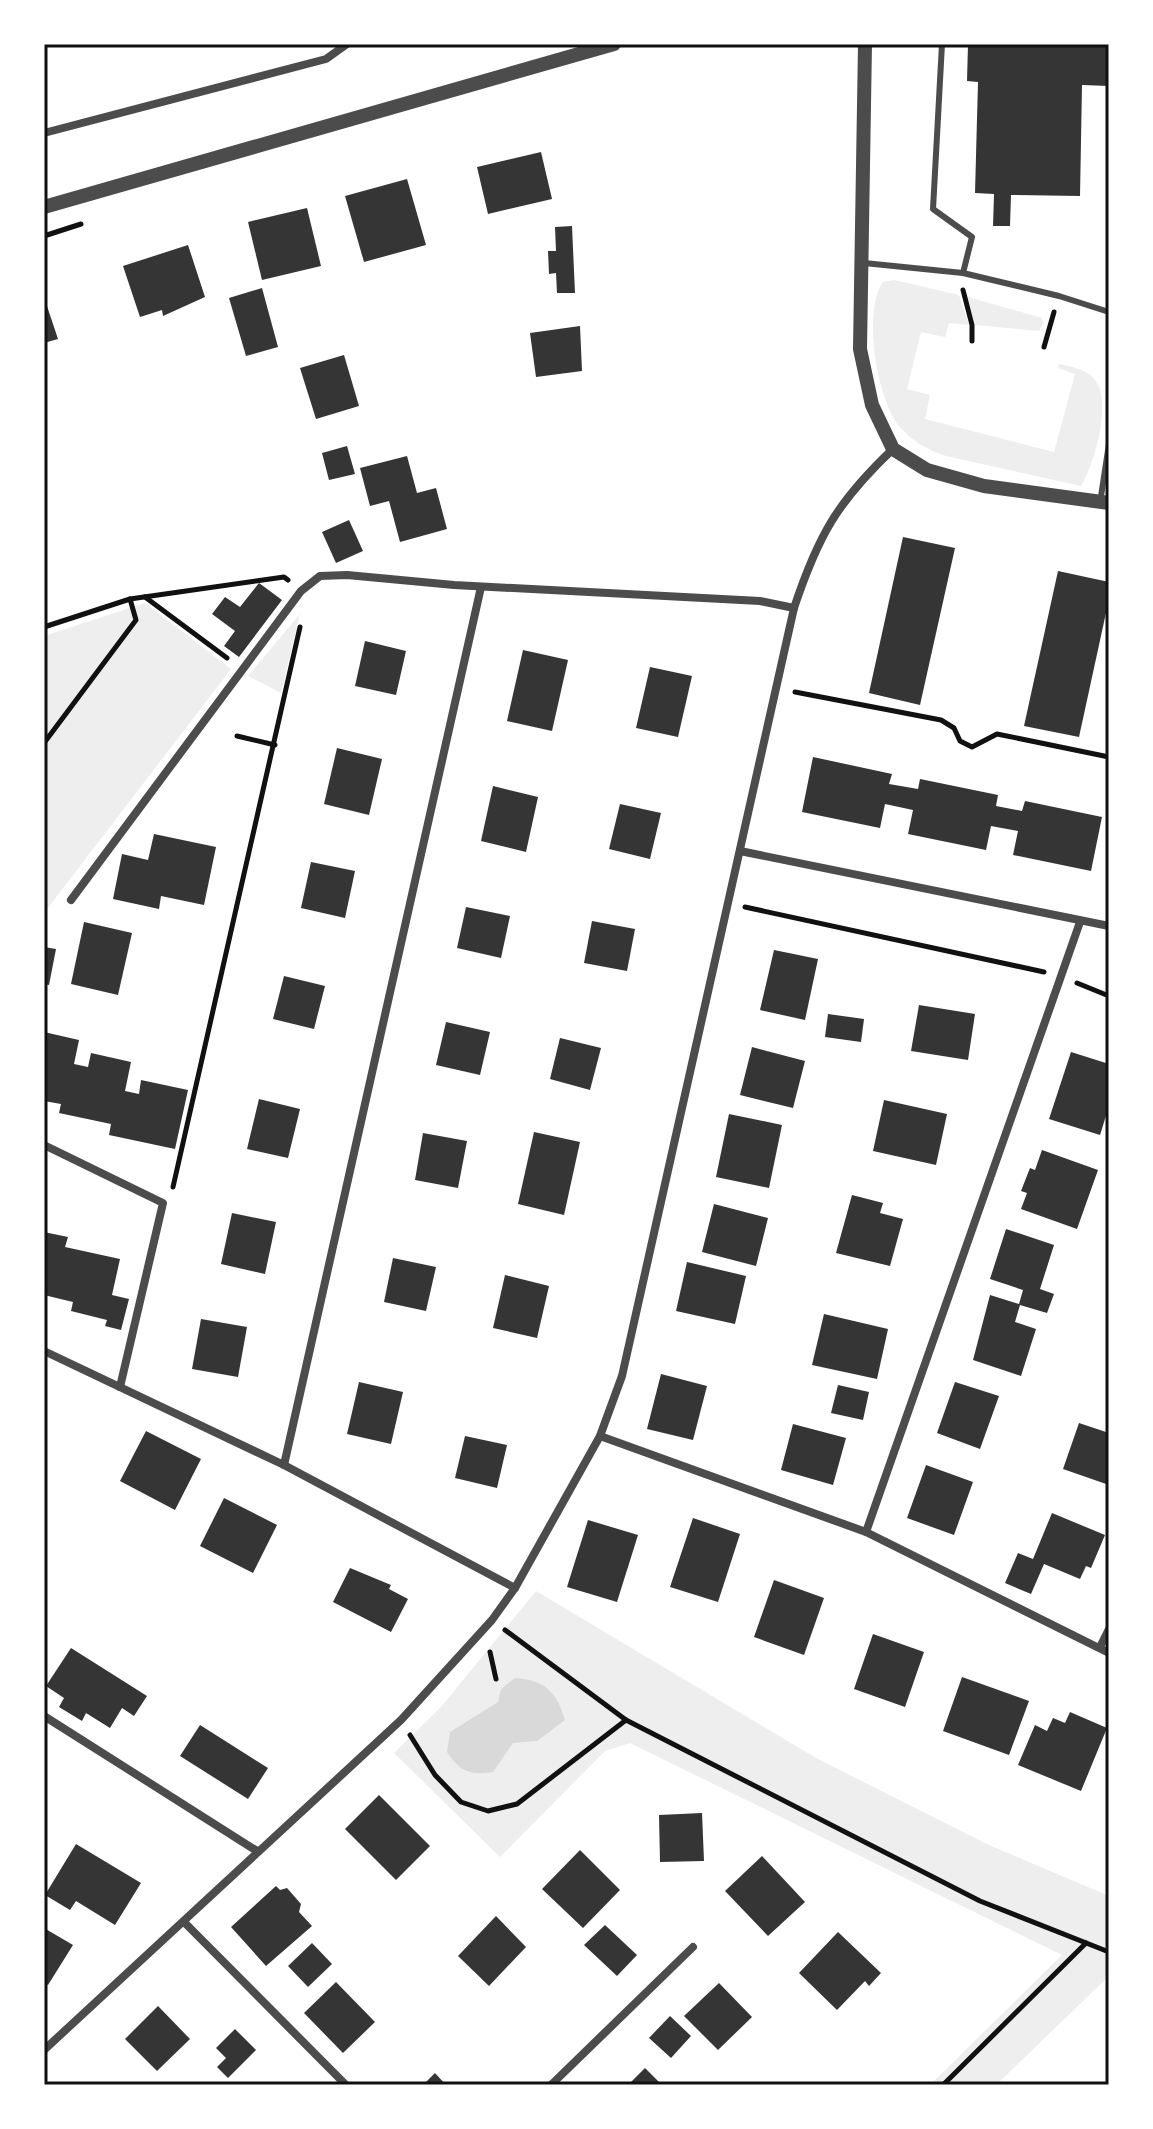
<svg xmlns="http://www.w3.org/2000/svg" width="1153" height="2129" viewBox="0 0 1153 2129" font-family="'Alegreya Sans',sans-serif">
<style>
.green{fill:#eee}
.water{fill:#d9d9d9}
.building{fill:#353535}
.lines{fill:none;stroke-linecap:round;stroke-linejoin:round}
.path{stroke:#111;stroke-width:5}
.service{stroke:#4c4c4c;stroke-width:6}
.minor{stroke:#4c4c4c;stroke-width:8}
.tertiary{stroke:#4c4c4c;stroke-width:14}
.neatline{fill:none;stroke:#111;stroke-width:3}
</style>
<rect width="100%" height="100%" fill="#fff"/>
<g class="green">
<path d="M894,280L959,295L969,325L949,323L945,337L921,332L907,389L930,395L925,419L1054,452L1075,374L1058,368L1059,364C1073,367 1089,369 1097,383C1111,406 1094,465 1081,486L946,456C927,450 912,441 899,426C877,399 862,311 883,282Z"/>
<polygon points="965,296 1042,318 1043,323 1039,331 975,325"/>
<polygon points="145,603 231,669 44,913 44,636"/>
<polygon points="300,614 281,693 248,676"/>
<polygon points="536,1591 816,1758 989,1845 1109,1896 1109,1976 996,2085 930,2085 1062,1955 630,1743 605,1751 500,1857 394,1753 440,1708"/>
</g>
<path class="water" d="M515,1678C545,1680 557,1692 565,1720L537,1741L513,1743L493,1772C470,1775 460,1772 447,1752L450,1732L498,1702L501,1689Z"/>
<g class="building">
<polygon points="968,44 1109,44 1109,86 1082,85 1080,196 1011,195 1010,226 993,226 994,194 975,193 978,82 967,81"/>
<polygon points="541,152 552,199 488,214 477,167"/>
<polygon points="407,179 426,245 364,262 345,196"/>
<polygon points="307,208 321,266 262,280 248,222"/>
<polygon points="572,226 575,293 557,293 556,273 549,274 548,251 556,251 555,227"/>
<polygon points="188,245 205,297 163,316 162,310 140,317 123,266"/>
<polygon points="262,288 278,347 246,356 229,298"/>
<polygon points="44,297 58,339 44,343"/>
<polygon points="580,326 582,371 536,377 530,333"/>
<polygon points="344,355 359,406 316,419 300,368"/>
<polygon points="347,446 355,474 329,480 322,453"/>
<polygon points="407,456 417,493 436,488 447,529 400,542 389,501 370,506 360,468"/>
<polygon points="349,520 363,551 336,563 322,532"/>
<polygon points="903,537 955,548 920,705 869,693"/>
<polygon points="1058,571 1109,582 1109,599 1079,737 1024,726"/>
<polygon points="259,583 282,600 239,657 224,646 235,631 212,614 225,597 240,607"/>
<polygon points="365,641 406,651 396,695 355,686"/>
<polygon points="523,650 568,660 552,731 507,721"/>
<polygon points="650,667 692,676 678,737 636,728"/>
<polygon points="337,748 382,759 369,815 324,804"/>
<polygon points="813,757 892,774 889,784 918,789 920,779 998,795 996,806 1022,811 1025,801 1102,817 1091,871 1013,855 1018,831 991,826 986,850 908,834 913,810 885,804 880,828 802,812"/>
<polygon points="493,786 538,797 526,852 481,841"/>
<polygon points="620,804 661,813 650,859 609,849"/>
<polygon points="154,834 216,847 204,905 161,896 159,909 113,899 122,854 148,860"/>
<polygon points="311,862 355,871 345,918 301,908"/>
<polygon points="466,907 510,916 501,958 457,948"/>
<polygon points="592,921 635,929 627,971 584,963"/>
<polygon points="84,922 132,933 118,995 71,984"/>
<polygon points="44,947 56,949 49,985 44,984"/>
<polygon points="774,950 818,959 805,1020 760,1010"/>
<polygon points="284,976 325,986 314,1029 273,1019"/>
<polygon points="919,1005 975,1014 968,1060 911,1051"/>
<polygon points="828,1014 864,1019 861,1042 825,1037"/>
<polygon points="446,1022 490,1032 480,1075 436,1065"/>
<polygon points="44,1032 79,1040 74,1064 88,1067 91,1053 131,1062 125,1091 139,1094 141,1080 188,1090 175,1149 109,1135 111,1124 59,1113 61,1104 44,1101"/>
<polygon points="560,1038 601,1048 590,1090 550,1079"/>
<polygon points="752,1047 805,1061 793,1108 740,1095"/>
<polygon points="1071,1052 1109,1064 1109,1106 1100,1135 1049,1119"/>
<polygon points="259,1099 300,1109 288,1158 247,1149"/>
<polygon points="884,1100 947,1114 936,1165 873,1151"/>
<polygon points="729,1114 782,1125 769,1188 716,1177"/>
<polygon points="534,1132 580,1142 564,1215 518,1204"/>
<polygon points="423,1133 467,1141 458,1188 415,1180"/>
<polygon points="1042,1150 1098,1170 1077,1229 1021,1209 1027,1193 1021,1191 1030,1168 1035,1170"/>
<polygon points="852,1195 883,1203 880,1213 903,1219 890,1266 836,1253"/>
<polygon points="714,1204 768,1218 756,1266 702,1252"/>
<polygon points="232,1213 276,1222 265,1274 221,1264"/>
<polygon points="1006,1229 1054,1245 1040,1289 1054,1294 1047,1313 1020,1305 1015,1322 1036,1329 1021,1376 973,1360 990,1295 1019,1304 1023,1290 990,1279"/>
<polygon points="44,1232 68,1237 65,1247 120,1259 112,1295 129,1299 121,1330 105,1326 107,1320 71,1311 73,1302 44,1295"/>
<polygon points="393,1258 436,1267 426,1311 384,1302"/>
<polygon points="687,1262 746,1276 735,1324 676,1311"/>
<polygon points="505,1275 549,1286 537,1338 493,1328"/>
<polygon points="824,1314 888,1329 877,1379 812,1365"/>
<polygon points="201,1319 247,1327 238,1377 192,1369"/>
<polygon points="661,1374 707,1386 693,1440 647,1429"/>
<polygon points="359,1382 403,1392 391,1444 347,1434"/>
<polygon points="955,1382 999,1396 980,1449 937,1433"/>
<polygon points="838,1385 869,1392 863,1420 831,1413"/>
<polygon points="1079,1423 1109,1433 1109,1485 1063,1469"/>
<polygon points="793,1424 846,1438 833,1485 781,1470"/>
<polygon points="146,1431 201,1459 175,1510 120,1481"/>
<polygon points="465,1436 507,1445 497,1488 455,1478"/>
<polygon points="926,1465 973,1482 954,1535 907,1518"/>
<polygon points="224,1498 277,1525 253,1573 200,1546"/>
<polygon points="1052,1513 1105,1535 1091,1568 1086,1566 1080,1579 1044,1564 1031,1594 1005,1583 1018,1553 1033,1559"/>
<polygon points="693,1518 740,1534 718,1602 670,1587"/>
<polygon points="588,1520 638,1535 617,1602 567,1587"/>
<polygon points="350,1568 391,1585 389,1589 408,1599 391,1632 333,1602"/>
<polygon points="774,1580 824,1598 804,1655 754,1637"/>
<polygon points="873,1634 924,1652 905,1707 854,1689"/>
<polygon points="71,1648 147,1696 134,1716 122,1708 110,1728 86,1713 82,1721 59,1707 64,1698 46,1686"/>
<polygon points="962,1677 1029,1701 1009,1755 943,1731"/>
<polygon points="1070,1712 1107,1728 1081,1791 1018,1765 1035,1725 1047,1731 1053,1718 1065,1723"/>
<polygon points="200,1725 268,1768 248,1799 180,1756"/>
<polygon points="379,1795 430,1846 396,1880 345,1829"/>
<polygon points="702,1813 704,1861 660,1862 659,1815"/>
<polygon points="76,1844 141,1883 115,1925 76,1901 70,1910 45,1895"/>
<polygon points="580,1850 620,1890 583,1928 542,1889"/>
<polygon points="762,1856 805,1902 768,1936 725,1891"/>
<polygon points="276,1886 280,1890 287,1888 301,1904 299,1912 312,1926 266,1966 231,1927"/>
<polygon points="496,1916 526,1947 489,1986 458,1956"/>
<polygon points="605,1925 637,1955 617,1976 584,1945"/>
<polygon points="44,1928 73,1945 48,1985 44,1983"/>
<polygon points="838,1932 881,1973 869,1986 865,1981 837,2010 799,1973"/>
<polygon points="312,1943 332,1964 308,1987 288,1966"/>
<polygon points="336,1982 375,2022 343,2053 304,2013"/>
<polygon points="719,1983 752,2017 718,2050 684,2016"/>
<polygon points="158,2006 190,2039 157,2071 125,2039"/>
<polygon points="670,2016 691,2036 671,2058 649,2038"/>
<polygon points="235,2029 256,2050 228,2078 217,2067 226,2058 216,2048"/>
<polygon points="645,2068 662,2085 628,2085"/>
<polygon points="435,2073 446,2085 423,2085"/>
</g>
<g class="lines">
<g class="path">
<polyline points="44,236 81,224"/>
<polyline points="963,290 972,325 972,341"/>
<polyline points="1044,347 1054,312"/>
<polyline points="145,597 227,658"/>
<polyline points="44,627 130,599 284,577 288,580"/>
<polyline points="795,692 941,720 954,728 960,741 972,747 997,734 1109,757"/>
<polyline points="237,736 275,745"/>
<polyline points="44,743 136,620 130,599"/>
<polyline points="745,907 1044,972"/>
<polyline points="1077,983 1109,996"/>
<polyline points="173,1187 300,627"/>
<polyline points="505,1630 626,1720 980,1901 1109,1952"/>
<polyline points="490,1652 496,1679"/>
<polyline points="410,1735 435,1775 461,1802 488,1811 517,1804 626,1720"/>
<polyline points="943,2085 1086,1943"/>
</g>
<g class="service">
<polyline points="942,44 933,209 972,237 963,273 1059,296 1109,312"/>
<polyline points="864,263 963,273"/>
<polyline points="1100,503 1109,444"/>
</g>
<g class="minor">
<polyline points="44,133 326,59 347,44"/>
<polyline points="740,851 1109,926"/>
<polyline points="71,900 301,591 320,576 347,575 454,585 760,601 794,608"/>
<polyline points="44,1145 163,1203 120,1387"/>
<polyline points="44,1351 284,1465 515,1588"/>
<polyline points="600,1436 866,1532 1109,1653"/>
<polyline points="284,1465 481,587"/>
<polyline points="866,1532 1080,922"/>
<polyline points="1100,1647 1109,1629"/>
<polyline points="44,1716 257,1851"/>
<polyline points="185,1923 346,2085"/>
<path d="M44,2050L401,1720L492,1620L515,1588L600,1436L622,1376L794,608C818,536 837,502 893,449"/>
<polyline points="551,2085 693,1947"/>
</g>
<g class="tertiary">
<polyline points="865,44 860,349 872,405 893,449 927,470 984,486 1109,503"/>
<polyline points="44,207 614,44"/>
</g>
</g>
<rect width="1153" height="2129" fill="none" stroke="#ffffff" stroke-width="92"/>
<rect x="46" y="46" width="1061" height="2037" class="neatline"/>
</svg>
